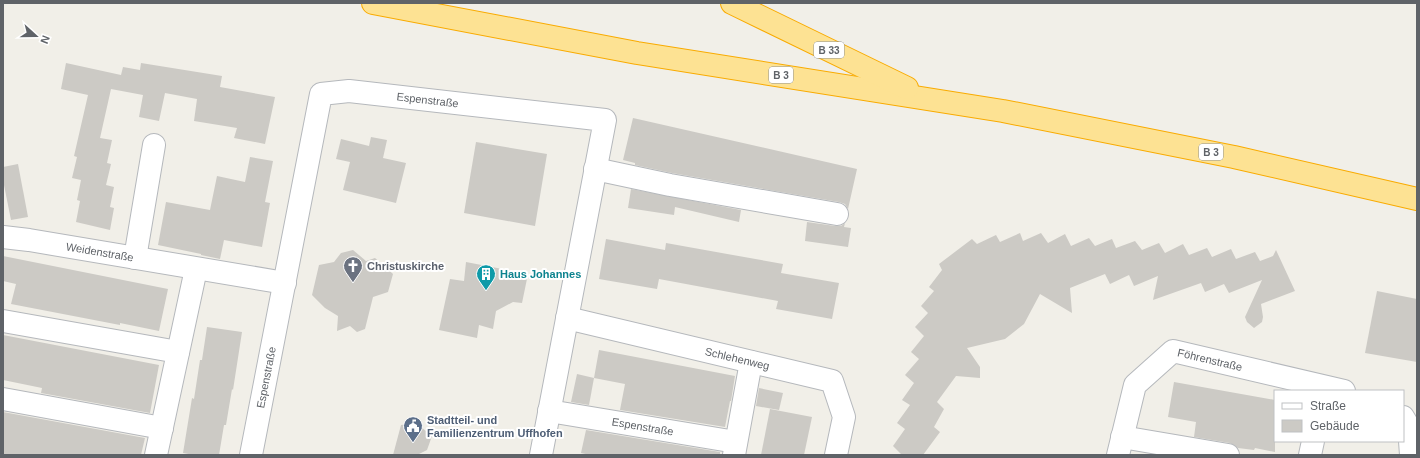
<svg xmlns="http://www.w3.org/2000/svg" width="1420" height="458" viewBox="0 0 1420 458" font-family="Helvetica,sans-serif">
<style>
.building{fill:#cccac5}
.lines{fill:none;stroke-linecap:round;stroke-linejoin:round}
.minor-casing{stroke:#b5b8bc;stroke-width:24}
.highway-casing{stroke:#f9ab00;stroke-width:24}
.minor{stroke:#fff;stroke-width:22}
.highway{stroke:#fde293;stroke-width:22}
.labels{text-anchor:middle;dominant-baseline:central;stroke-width:4;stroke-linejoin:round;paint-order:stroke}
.shield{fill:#fff;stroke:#8f9295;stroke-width:1}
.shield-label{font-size:10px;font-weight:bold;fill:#5f6368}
.street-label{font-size:11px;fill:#5f6368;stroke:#fff}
.worship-label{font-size:11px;font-weight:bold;fill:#5b616d;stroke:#fff;text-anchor:start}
.culture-label{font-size:11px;font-weight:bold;fill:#0d838f;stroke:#fff;text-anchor:start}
.service-label{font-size:11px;font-weight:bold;fill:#4e5e75;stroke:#fff;text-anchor:start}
</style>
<rect width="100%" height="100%" fill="#f1efe8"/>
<g class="building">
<polygon points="66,63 121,75 123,67 140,70 141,63 222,76 220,87 275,97 265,144 234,138 237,128 194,121 197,99 165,93 159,121 139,117 143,95 111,89 100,138 112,140 107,163 111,164 106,185 114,187 110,207 114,208 110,230 76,222 80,201 77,200 81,180 72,178 77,157 74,156 88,95 61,89"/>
<polygon points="633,118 857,169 848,209 845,204 839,202 672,173 635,165 635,163 623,160"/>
<polygon points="371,137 387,140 383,158 406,163 396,203 343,190 350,162 336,159 341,139 369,146"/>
<polygon points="476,142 547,154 535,226 464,213"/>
<polygon points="250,157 273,161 265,202 270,203 262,247 224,240 220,259 201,255 201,254 158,245 166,202 210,210 217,176 245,182"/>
<polygon points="18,164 28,217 11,220 3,180 3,167"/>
<polygon points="631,189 741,210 739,222 675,207 674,215 628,208"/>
<polygon points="807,222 835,226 841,226 845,223 844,227 851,228 848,247 805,241"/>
<polygon points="1020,233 1023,241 1041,233 1048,243 1065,234 1071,246 1089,238 1095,246 1112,239 1116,248 1135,241 1142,250 1159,243 1165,253 1183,244 1189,255 1207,248 1212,257 1231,249 1236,259 1255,252 1260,261 1273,256 1276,250 1295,291 1261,304 1263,317 1262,322 1254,328 1247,322 1245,317 1262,280 1229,293 1224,284 1205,292 1201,283 1153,300 1158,276 1134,286 1129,275 1110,284 1105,274 1070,288 1072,313 1040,294 1024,324 1005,339 967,348 980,367 980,378 956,376 937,402 944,409 934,427 940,432 923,455 902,455 893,446 905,429 897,423 910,405 902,400 914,383 905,375 919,359 911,352 924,336 915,327 928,313 921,306 934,291 929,287 942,270 939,264 972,239 977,244 996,235 1000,242"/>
<polygon points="606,239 665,250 666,243 783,264 781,273 839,283 832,319 776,309 778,301 659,279 657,289 599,279"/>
<polygon points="353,250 366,261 375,258 393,274 388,292 373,297 365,329 357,332 350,326 337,331 338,316 325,308 312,295 319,265 334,262 341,253"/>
<polygon points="3,256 168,289 159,331 120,323 120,325 11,304 16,284 3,281"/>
<polygon points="466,262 528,274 522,303 513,302 496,311 493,329 479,325 477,338 439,330 450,279 464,281"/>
<polygon points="1377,291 1417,299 1417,362 1365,353"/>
<polygon points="207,327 242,332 233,390 232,389 226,425 224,425 219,455 194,455 183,453 192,398 194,399 200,360 202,360"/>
<polygon points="3,335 159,365 150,413 41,393 42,388 3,380"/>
<polygon points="599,350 735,376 731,401 730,401 725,427 620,410 625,384 594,378"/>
<polygon points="577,374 594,378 589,405 571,402"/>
<polygon points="1174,382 1275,400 1275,452 1255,448 1254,450 1238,448 1230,443 1194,437 1196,422 1168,417"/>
<polygon points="759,388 783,393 779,410 756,406"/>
<polygon points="770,409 812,417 804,455 761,455"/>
<polygon points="3,412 145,438 141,455 3,455"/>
<polygon points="416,423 432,436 427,450 417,455 393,455 401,425"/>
<polygon points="586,430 720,452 720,455 590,455 581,453"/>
</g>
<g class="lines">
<g class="minor-casing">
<g id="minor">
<polyline points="595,169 670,185 837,214"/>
<path id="s1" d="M3,237L29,240L285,283"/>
<polyline points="135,258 154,145"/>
<path id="s2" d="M567,318L832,381L844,417L836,455"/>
<polyline points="3,321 178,352"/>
<polyline points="3,399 162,428"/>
<path id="s3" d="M549,411L736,442"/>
<polyline points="1403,417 1409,427 1411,455"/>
<polyline points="1122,437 1228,455"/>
<polyline points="156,455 196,269"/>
<path id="s4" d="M251,455L321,94L349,91L605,120L541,455"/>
<polyline points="734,455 751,362"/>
<path id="s5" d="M1118,455L1135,385L1173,351L1344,391"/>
<polyline points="1310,455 1313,441"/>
</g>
</g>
<g class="highway-casing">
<g id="highway">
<polyline points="373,3 637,53 1003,111 1234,157 1417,199"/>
<polyline points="732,3 907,88"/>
</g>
</g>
<use href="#minor" class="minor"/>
<use href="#highway" class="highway"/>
</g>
<defs>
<g id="church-pin" transform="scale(1)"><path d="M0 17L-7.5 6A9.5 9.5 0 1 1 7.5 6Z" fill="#6b7280" stroke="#fff"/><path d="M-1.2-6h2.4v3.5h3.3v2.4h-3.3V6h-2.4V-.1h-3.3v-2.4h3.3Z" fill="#fff"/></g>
<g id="building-pin" transform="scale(1)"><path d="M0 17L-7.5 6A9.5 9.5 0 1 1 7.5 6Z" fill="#0f9aa8" stroke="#fff"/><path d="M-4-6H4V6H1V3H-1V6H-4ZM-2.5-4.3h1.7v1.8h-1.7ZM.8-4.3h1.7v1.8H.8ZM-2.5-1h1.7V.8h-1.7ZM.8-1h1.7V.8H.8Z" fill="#fff"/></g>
<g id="civic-pin" transform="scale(1)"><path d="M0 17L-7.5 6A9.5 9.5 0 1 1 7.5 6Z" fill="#5c6f8a" stroke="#fff"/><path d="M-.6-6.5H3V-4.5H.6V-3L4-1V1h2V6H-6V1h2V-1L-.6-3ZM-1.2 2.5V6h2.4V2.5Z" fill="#fff"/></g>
</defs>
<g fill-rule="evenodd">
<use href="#church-pin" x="353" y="266"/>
<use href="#building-pin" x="486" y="274"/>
<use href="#civic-pin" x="413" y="426"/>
</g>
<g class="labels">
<g class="shield">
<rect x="814" y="42" width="30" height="16" rx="3"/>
<rect x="769" y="67" width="24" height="16" rx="3"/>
<rect x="1199" y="144" width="24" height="16" rx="3"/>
</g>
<g class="shield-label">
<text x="829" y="50">B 33</text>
<text x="781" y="75">B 3</text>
<text x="1211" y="152">B 3</text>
</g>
<g class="street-label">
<text stroke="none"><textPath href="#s4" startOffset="475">Espenstraße</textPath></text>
<text stroke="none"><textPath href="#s1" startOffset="98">Weidenstraße</textPath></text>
<text stroke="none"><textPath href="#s2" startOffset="175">Schlehenweg</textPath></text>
<text stroke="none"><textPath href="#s5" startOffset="161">Föhrenstraße</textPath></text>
<text stroke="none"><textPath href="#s4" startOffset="79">Espenstraße</textPath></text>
<text stroke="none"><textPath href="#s3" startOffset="95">Espenstraße</textPath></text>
</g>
<g class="worship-label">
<text x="367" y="266">Christuskirche</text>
</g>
<g class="culture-label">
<text x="500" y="274">Haus Johannes</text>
</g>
<g class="service-label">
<text x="427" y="420">Stadtteil- und<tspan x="427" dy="13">Familienzentrum Uffhofen</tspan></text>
</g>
</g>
<rect width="1420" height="458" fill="none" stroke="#5f6368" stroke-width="8"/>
<rect x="1274" y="390" width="130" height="52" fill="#ffffff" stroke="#bfc1c3"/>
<rect x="1282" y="403" width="20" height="6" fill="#ffffff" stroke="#bfc1c3"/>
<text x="1310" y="410" font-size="12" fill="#5f6368">Straße</text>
<rect x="1282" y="420" width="20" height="12" fill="#cccac5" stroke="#bfc1c3"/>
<text x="1310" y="430" font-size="12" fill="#5f6368">Gebäude</text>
<g transform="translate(36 36) rotate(111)" stroke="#ffffff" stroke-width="3" paint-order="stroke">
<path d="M0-3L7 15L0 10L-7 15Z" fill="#5f6368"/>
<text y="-6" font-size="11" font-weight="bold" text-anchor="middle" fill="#5f6368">N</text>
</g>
</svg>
